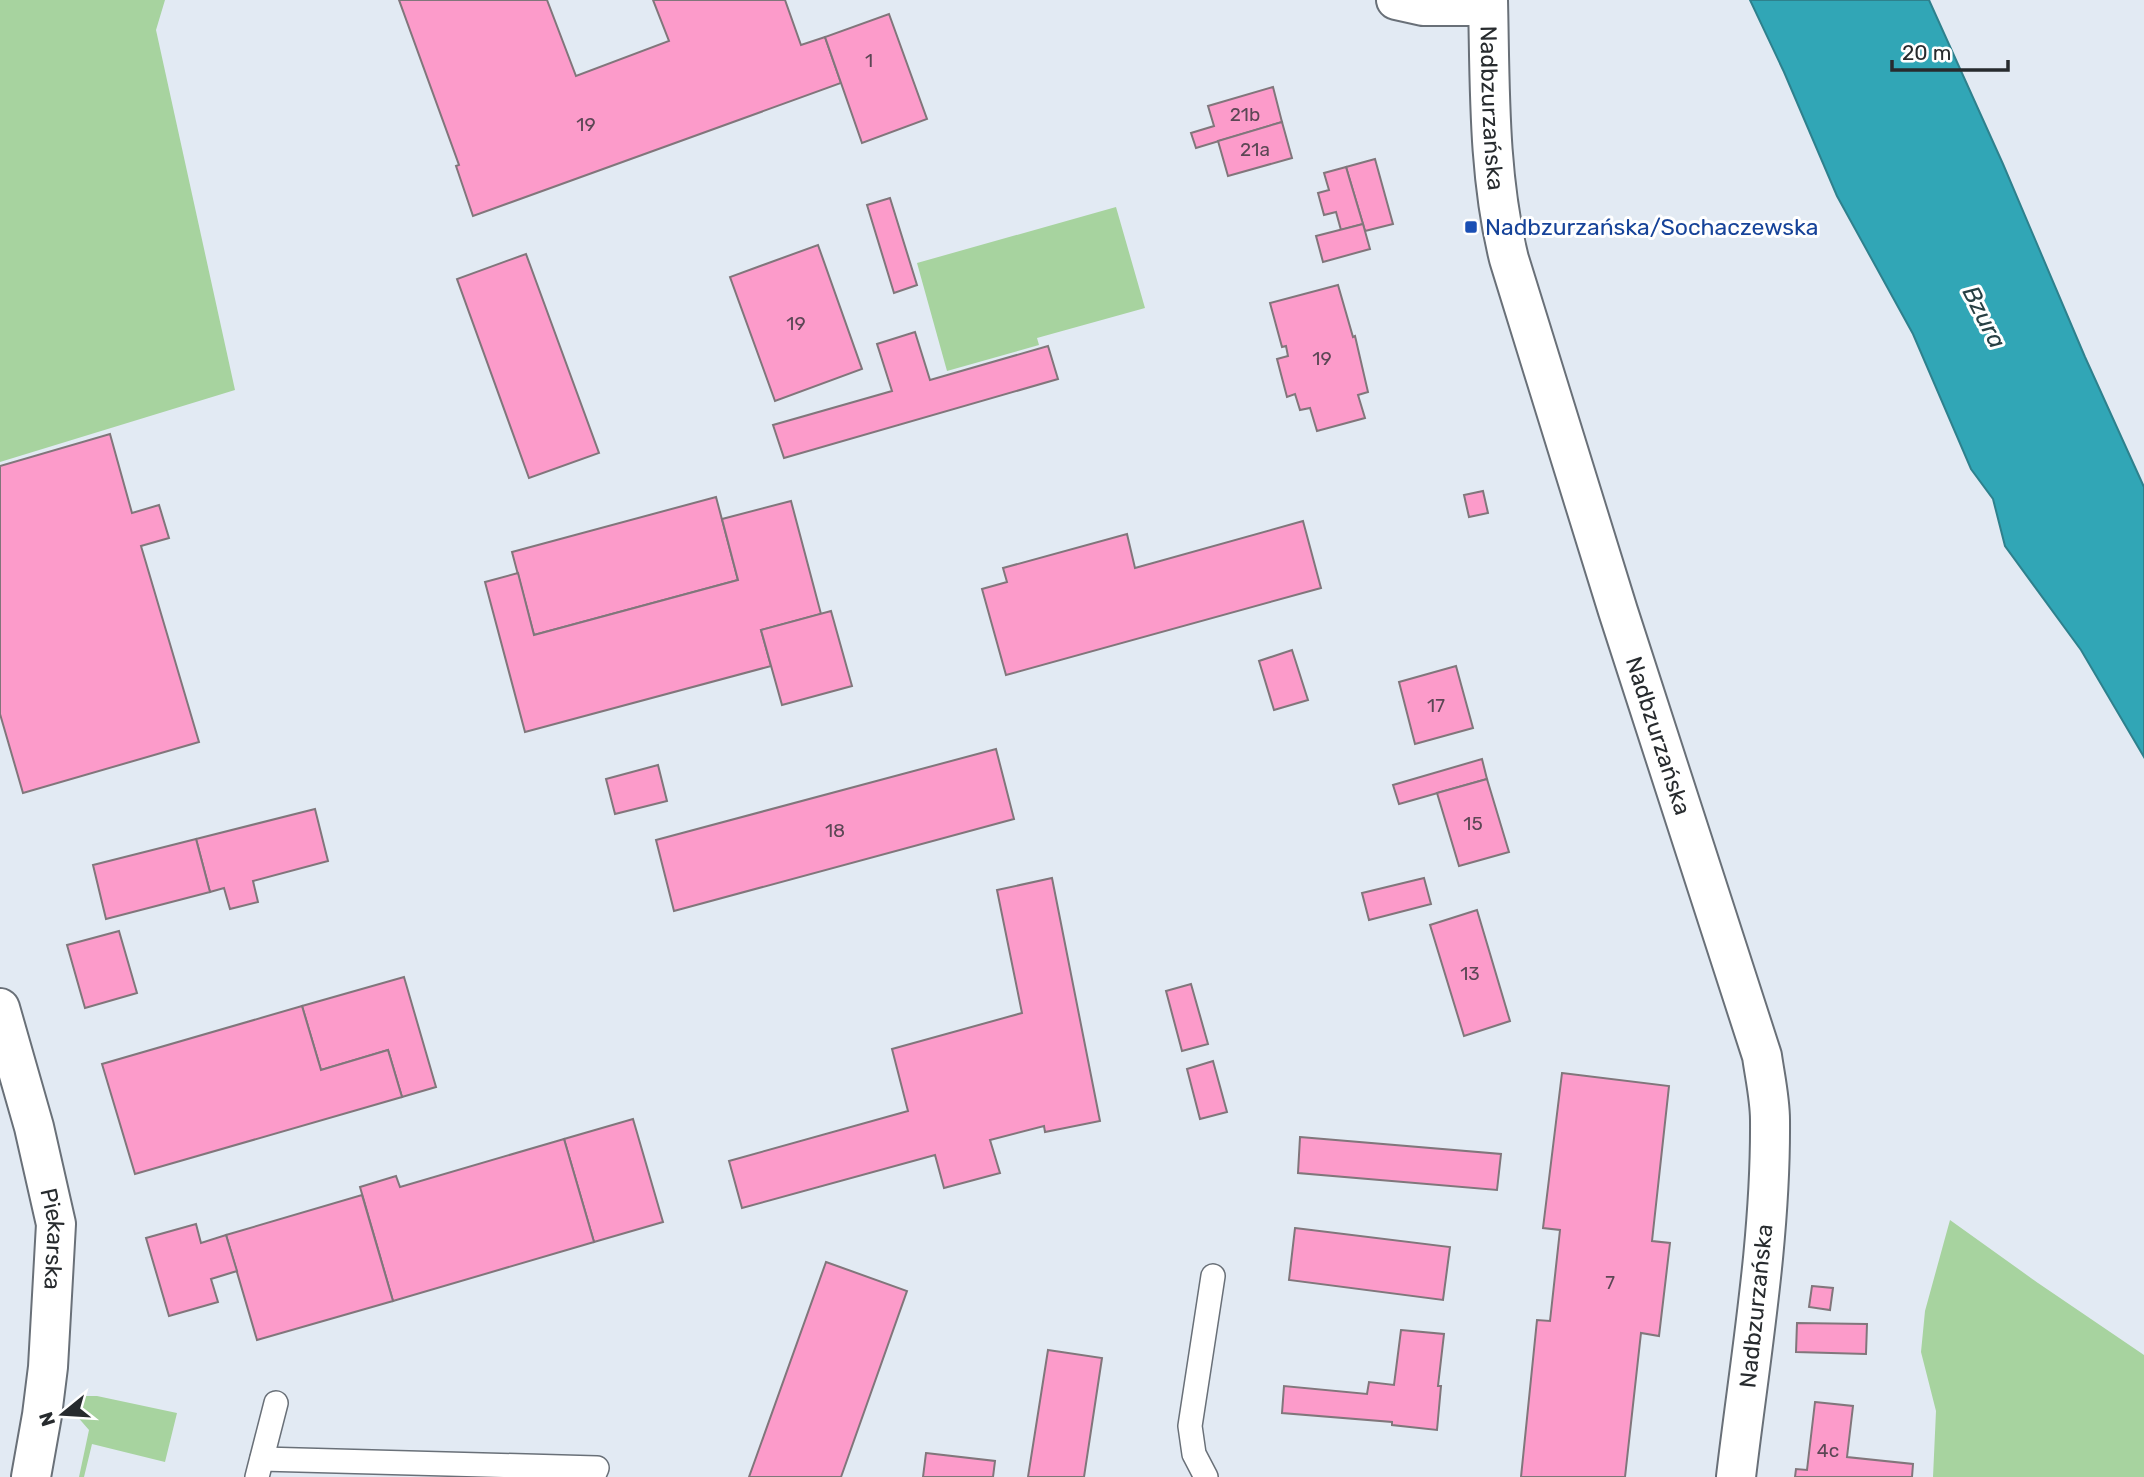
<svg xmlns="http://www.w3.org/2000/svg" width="2144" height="1477" viewBox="0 0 2144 1477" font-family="Rubik,sans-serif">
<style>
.green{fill:#a7d39f}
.water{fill:#31a6b6;stroke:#2e818d;stroke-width:2}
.building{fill:#fc9bca;stroke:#81767b;stroke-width:2}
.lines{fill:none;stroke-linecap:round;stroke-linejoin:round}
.lane-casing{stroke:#697078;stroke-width:26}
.street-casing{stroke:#697078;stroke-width:42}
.lane{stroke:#fff;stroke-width:23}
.street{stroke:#fff;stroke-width:38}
.transit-dot{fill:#1a4fb4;stroke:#fff;stroke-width:2.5}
.labels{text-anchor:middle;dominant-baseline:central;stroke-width:6;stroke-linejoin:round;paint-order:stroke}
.number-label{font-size:19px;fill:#5c4755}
.street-label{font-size:23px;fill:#272b2e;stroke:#fff}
.transit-label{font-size:23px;fill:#164399;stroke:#fff;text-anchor:start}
.water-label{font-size:24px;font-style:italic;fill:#274044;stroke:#fff}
</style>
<rect width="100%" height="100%" fill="#e2eaf3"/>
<g class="green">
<polygon points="0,0 165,0 156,30 235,390 0,462"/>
<polygon points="1116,207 1145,308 1037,338 1039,345 947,371 917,263"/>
<polygon points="1950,1220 2038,1283 2144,1355 2144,1477 1933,1477 1936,1411 1921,1352 1925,1311"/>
<polygon points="85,1396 97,1396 177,1413 165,1462 92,1444 84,1477 79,1477 89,1430 69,1407"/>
</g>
<polygon class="water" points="1750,0 1929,0 2003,164 2085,357 2144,487 2144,757 2081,650 2005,546 1993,499 1971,469 1913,334 1837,196 1784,72"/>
<g class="building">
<polygon points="399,0 547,0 576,76 669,41 653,0 785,0 801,45 825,37 841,83 473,216 456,166 459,165"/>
<polygon points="889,14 927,119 862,143 825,37"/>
<polygon points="1273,87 1282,122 1196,148 1191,133 1214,126 1208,106"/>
<polygon points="1282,122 1292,158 1228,176 1218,141"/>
<polygon points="1375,159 1393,224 1365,231 1346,167"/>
<polygon points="1346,167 1363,224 1341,230 1336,212 1324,215 1318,193 1329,190 1324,173"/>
<polygon points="890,198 917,285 894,293 867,205"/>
<polygon points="1363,224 1370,249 1323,262 1316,236"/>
<polygon points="818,245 862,369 775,401 730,277"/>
<polygon points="526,254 599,453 529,478 457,279"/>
<polygon points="1338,285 1353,337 1355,336 1368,392 1358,395 1365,418 1317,431 1310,408 1300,410 1295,394 1287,397 1277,359 1288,356 1286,346 1282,347 1270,303"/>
<polygon points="915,332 930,380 1048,346 1058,379 784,458 773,425 892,391 877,344"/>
<polygon points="110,434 132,513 159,505 169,538 141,546 199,742 23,793 0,714 0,466"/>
<polygon points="1483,491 1488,513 1469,517 1464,495"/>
<polygon points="716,497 738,580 534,635 512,552"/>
<polygon points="791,501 821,614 761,630 771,666 525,732 485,582 518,573 534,635 738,580 722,519"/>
<polygon points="1303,521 1321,588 1006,675 982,589 1007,582 1003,568 1127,534 1135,568"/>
<polygon points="831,611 852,686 782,705 761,630"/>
<polygon points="1292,650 1308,700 1274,710 1259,661"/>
<polygon points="1456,666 1473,728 1415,744 1399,682"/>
<polygon points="996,749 1014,819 674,911 656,840"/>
<polygon points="1482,759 1487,779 1399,804 1393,785"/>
<polygon points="658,765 667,801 615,814 606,779"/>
<polygon points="1487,779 1509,852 1459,866 1437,793"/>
<polygon points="315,809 328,861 253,881 258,902 230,909 224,888 210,892 196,839"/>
<polygon points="196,839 210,892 106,919 93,865"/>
<polygon points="1052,878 1100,1121 1045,1132 1044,1126 990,1140 1000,1173 944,1188 935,1155 742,1208 729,1161 908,1111 892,1049 1022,1013 997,890"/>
<polygon points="1424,878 1431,904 1369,920 1362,893"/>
<polygon points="1477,910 1510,1021 1464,1036 1430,925"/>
<polygon points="119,931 137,993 85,1008 67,945"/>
<polygon points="404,977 436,1087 402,1097 388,1050 321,1070 302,1006"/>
<polygon points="1191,984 1208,1044 1182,1051 1166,991"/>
<polygon points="302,1006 321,1070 388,1050 402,1097 135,1174 102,1064"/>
<polygon points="1213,1061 1227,1112 1200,1119 1187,1069"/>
<polygon points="1562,1073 1669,1086 1652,1241 1670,1243 1659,1336 1641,1333 1625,1477 1521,1477 1537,1320 1550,1321 1560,1230 1543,1228"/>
<polygon points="633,1119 663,1222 594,1242 564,1139"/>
<polygon points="1300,1137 1501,1154 1497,1190 1298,1173"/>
<polygon points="564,1139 594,1242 393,1301 360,1187 396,1176 400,1187"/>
<polygon points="362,1195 393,1301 257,1340 226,1235"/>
<polygon points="196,1224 201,1243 226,1235 237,1271 211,1279 218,1302 169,1316 146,1238"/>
<polygon points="1295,1228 1450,1247 1443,1300 1289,1280"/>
<polygon points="826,1262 907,1291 841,1477 749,1477"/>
<polygon points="1812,1286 1833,1288 1830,1310 1809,1307"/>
<polygon points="1797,1323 1867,1324 1866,1354 1796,1352"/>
<polygon points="1401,1330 1444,1334 1438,1386 1441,1386 1437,1430 1392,1425 1392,1422 1282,1413 1284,1386 1367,1394 1369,1382 1394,1385"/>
<polygon points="1048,1350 1102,1358 1084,1477 1028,1477"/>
<polygon points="1815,1402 1853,1406 1847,1457 1913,1464 1912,1477 1795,1477 1796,1469 1807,1470"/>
<polygon points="926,1453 995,1461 993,1477 923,1477"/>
</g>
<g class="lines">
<g class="lane-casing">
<g id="lane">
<polyline points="262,1459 597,1468 593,1477"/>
<polyline points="257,1477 276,1403"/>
<polyline points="1206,1477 1194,1454 1190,1426 1213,1276"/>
</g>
</g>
<g class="street-casing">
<g id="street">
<polyline points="1396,0 1423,6 1488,6"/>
<path id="s1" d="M1488,0C1490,86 1488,175 1509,259L1618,611L1762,1056C1765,1077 1770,1099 1770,1120C1771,1239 1750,1359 1736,1477"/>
<path id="s2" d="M0,1008L34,1127L56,1224L48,1367L42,1415L31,1477"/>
</g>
</g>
<use href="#lane" class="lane"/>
<use href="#street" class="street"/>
</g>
<rect class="transit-dot" x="1464" y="220" width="14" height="14" rx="3.5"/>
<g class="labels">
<g class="number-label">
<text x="869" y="60">1</text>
<text x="1245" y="114">21b</text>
<text x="586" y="124">19</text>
<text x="1255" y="149">21a</text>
<text x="796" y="323">19</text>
<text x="1322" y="358">19</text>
<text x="1436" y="705">17</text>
<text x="1473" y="823">15</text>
<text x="835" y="830">18</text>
<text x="1470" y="973">13</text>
<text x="1610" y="1282">7</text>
<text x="1828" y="1450">4c</text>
</g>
<g class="street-label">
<text stroke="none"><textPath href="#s1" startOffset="108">Nadbzurzańska</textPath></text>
<text stroke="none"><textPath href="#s1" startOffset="760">Nadbzurzańska</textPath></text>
<text stroke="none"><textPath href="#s2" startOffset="238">Piekarska</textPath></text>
<text transform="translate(1756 1306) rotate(-84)">Nadbzurzańska</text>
</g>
<g class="transit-label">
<text x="1485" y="227">Nadbzurzańska/Sochaczewska</text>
</g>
<g class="water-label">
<text transform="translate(1984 317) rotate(63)">Bzura</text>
</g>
</g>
<g transform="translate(63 1414) rotate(252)" stroke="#ffffff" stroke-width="5" paint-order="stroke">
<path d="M0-5L12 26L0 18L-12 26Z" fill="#272b2e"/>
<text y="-10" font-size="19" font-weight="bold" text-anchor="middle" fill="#272b2e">N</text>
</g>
<path d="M1892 60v10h116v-10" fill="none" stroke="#272b2e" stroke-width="3.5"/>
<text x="1902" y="60" font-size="21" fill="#272b2e" stroke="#ffffff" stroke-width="5" paint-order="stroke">20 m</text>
</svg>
